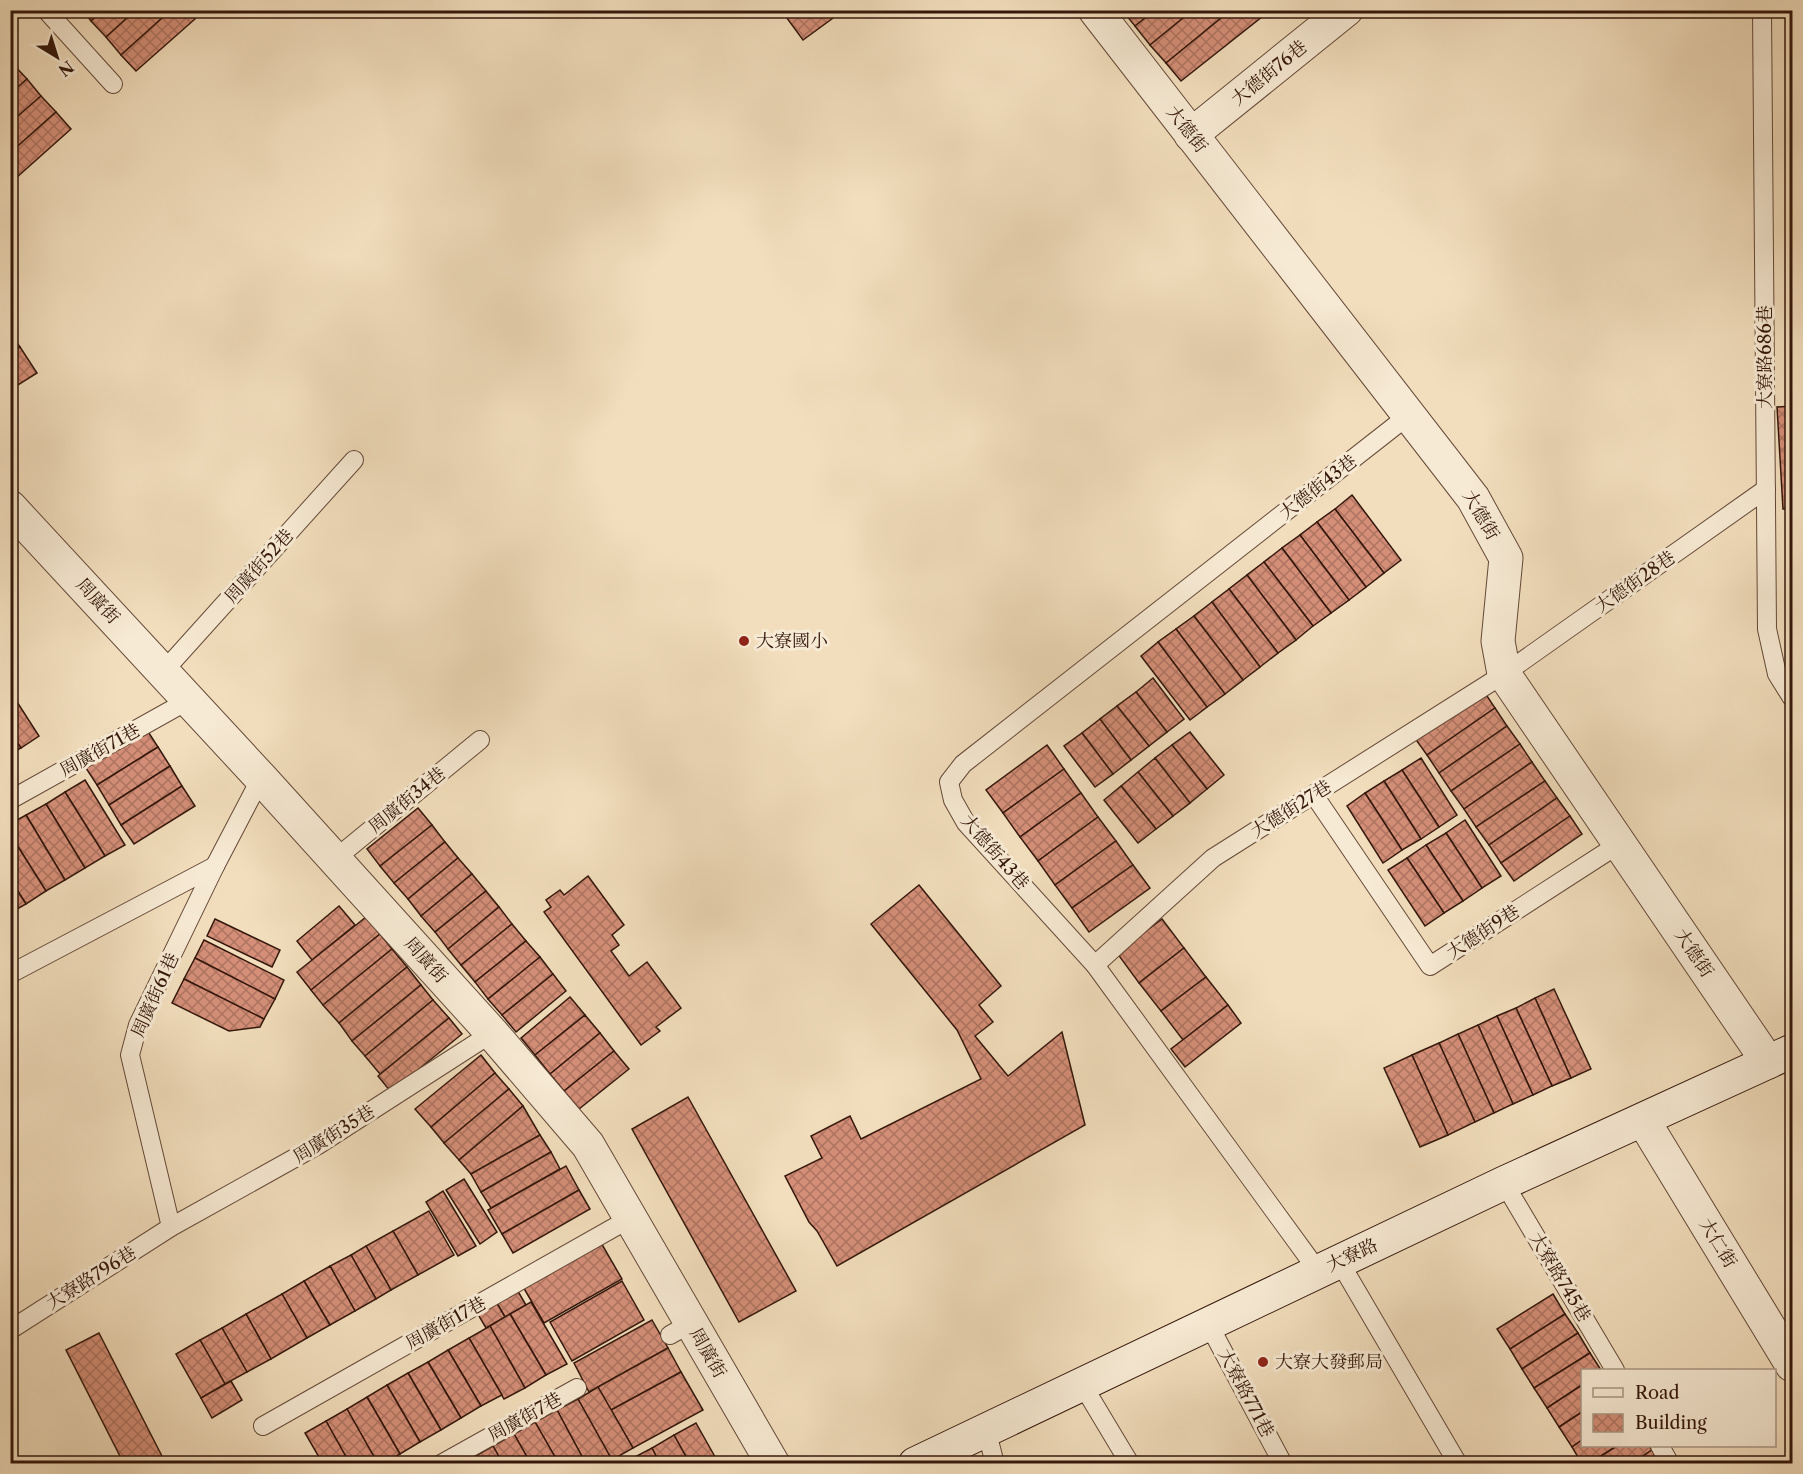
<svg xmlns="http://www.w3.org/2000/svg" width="1803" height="1474" viewBox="0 0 1803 1474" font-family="'Libre Caslon Text','Noto Serif TC',serif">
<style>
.building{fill:url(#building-cross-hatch);stroke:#34170b;stroke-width:1.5}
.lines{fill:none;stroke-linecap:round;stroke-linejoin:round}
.lane-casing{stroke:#644938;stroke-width:20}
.street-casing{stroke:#644938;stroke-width:35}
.secondary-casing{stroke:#34170b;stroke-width:35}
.lane{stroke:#f7ead4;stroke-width:18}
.street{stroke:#f7ead4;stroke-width:33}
.secondary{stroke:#f7ead4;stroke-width:33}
.poi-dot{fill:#8f2418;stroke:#f7ead4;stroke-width:2}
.labels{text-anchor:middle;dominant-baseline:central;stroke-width:6;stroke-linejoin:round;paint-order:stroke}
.street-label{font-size:18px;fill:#34170b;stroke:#f7ead4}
.poi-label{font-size:18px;fill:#34170b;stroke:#f7ead4;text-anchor:start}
</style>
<defs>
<pattern id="building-cross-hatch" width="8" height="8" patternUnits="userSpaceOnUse" patternTransform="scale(1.5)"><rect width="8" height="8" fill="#d58f79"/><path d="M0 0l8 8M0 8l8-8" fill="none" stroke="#ae7461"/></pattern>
</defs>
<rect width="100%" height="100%" fill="#f2debd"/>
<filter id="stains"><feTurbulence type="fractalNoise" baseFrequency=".00333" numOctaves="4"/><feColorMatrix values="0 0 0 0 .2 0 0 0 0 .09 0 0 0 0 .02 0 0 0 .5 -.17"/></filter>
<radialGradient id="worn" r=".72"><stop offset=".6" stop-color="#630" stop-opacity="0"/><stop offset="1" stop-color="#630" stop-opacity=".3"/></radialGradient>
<g class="building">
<polygon points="82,10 103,10 91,21"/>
<polygon points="103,10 136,10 106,37 91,21"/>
<polygon points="136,10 171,10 121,55 106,37"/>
<polygon points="171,10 188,10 195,19 136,71 121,55"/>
<polygon points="781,10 828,10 833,18 803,40"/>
<polygon points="1122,10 1155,10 1135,26"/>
<polygon points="1155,10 1193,10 1150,45 1135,26"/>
<polygon points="1193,10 1231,10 1166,63 1150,45"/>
<polygon points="1231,10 1259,10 1263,16 1181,81 1166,63"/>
<polygon points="11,62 27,79 10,94 10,63"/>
<polygon points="27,79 41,96 10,123 10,94"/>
<polygon points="41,96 56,112 10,153 10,123"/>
<polygon points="56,112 71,129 16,178 10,172 10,153"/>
<polygon points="10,333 20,347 10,353"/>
<polygon points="20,347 37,373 10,390 10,353"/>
<polygon points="1792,406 1792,509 1783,509 1777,407"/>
<polygon points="1352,495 1401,560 1384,573 1335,509"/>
<polygon points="1335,509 1384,573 1366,587 1317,522"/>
<polygon points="1317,522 1366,587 1349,600 1300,535"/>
<polygon points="1300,535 1349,600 1331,613 1282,548"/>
<polygon points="1282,548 1331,613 1313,626 1264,562"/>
<polygon points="1264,562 1313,626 1296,640 1247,575"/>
<polygon points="1247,575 1296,640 1278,653 1229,589"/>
<polygon points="1229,589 1278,653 1260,667 1212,602"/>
<polygon points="1212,602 1260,667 1243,680 1194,616"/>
<polygon points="1194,616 1243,680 1225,694 1176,629"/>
<polygon points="1176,629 1225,694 1207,707 1158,642"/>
<polygon points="1158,642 1207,707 1190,720 1141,656"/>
<polygon points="1153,678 1184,719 1167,732 1136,692"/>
<polygon points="1483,690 1495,708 1427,755 1414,737"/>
<polygon points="10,691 39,736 21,748 10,732"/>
<polygon points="1136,692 1167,732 1149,746 1117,706"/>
<polygon points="1117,706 1149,746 1131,760 1100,719"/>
<polygon points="1495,708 1507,726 1439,773 1427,755"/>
<polygon points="1100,719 1131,760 1113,774 1082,733"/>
<polygon points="1507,726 1520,744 1451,791 1439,773"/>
<polygon points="145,727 158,747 97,785 84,765"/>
<polygon points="10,732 21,748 10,754"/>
<polygon points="1190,732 1224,775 1207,789 1172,745"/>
<polygon points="1082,733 1113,774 1095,787 1064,746"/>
<polygon points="1520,744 1532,762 1464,809 1451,791"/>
<polygon points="1047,745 1064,769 1003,813 986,790"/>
<polygon points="1172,745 1207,789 1190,803 1155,758"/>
<polygon points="158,747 170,766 109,805 97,785"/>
<polygon points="1155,758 1190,803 1173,816 1138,772"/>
<polygon points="1421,758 1457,815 1439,827 1402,770"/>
<polygon points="1532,762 1545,781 1476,827 1464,809"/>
<polygon points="170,766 182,786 121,825 109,805"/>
<polygon points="1064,769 1081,793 1020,837 1003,813"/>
<polygon points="1402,770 1439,827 1421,839 1384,781"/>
<polygon points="1138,772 1173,816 1156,829 1121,786"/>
<polygon points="85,780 125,845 105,856 65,792"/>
<polygon points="1384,781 1421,839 1402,850 1365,793"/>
<polygon points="1545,781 1557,798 1489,845 1476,827"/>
<polygon points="182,786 195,806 134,844 121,825"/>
<polygon points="1121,786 1156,829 1138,843 1104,800"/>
<polygon points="65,792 105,856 85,868 46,804"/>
<polygon points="1081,793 1098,817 1038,861 1020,837"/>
<polygon points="1365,793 1402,850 1383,863 1347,806"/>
<polygon points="1557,798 1570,816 1501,863 1489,845"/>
<polygon points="46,804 85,868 65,880 26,815"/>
<polygon points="418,808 432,825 380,866 367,849"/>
<polygon points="26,815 65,880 46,891 10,834 10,824"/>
<polygon points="1570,816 1582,834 1514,881 1501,863"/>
<polygon points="1098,817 1116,841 1055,885 1038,861"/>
<polygon points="1465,820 1501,876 1482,888 1446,833"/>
<polygon points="432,825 445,842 394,883 380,866"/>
<polygon points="1446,833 1482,888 1463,901 1426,845"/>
<polygon points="10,834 46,891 26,904 10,879"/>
<polygon points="1116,841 1133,865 1072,908 1055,885"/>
<polygon points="445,842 458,858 408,899 394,883"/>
<polygon points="1426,845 1463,901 1444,913 1407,858"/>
<polygon points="458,858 472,874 421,916 408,899"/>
<polygon points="1407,858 1444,913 1425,926 1388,870"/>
<polygon points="1133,865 1150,888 1089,932 1072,908"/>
<polygon points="472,874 486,891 435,932 421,916"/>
<polygon points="588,876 624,925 612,935 619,945 611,951 629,976 647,962 681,1008 656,1027 660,1031 641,1045 544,912 551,907 546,900 560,890 564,895"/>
<polygon points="10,879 26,904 10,913"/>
<polygon points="919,885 1001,986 979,1005 993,1022 975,1036 1008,1076 1062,1032 1085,1125 837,1266 817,1231 809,1222 785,1176 822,1158 811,1136 850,1116 861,1139 981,1079 957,1030 871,924"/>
<polygon points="486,891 499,907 448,949 435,932"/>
<polygon points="339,906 355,925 312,960 297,941"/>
<polygon points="499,907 512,924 461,965 448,949"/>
<polygon points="366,917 380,934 311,990 297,972"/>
<polygon points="215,919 280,950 272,967 207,936"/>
<polygon points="1162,919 1184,948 1139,983 1117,953"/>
<polygon points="512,924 526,941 475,982 461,965"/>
<polygon points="380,934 392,949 323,1005 311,990"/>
<polygon points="204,940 284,980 275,999 195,958"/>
<polygon points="526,941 540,957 488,999 475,982"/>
<polygon points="1184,948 1206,977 1161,1011 1139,983"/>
<polygon points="392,949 407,967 339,1023 323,1005"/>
<polygon points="540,957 553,974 502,1015 488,999"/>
<polygon points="195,958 275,999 264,1019 184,979"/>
<polygon points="407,967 421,985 352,1041 339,1023"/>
<polygon points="553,974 566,991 516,1032 502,1015"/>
<polygon points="1206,977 1228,1005 1183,1040 1161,1011"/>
<polygon points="184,979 264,1019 260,1027 229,1031 172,1003"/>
<polygon points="421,985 433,1000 365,1056 352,1041"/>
<polygon points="1554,989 1591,1069 1571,1078 1535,998"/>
<polygon points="570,997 585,1015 535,1055 521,1038"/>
<polygon points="1535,998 1571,1078 1552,1086 1516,1008"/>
<polygon points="433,1000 449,1018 380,1074 365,1056"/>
<polygon points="1228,1005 1241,1023 1185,1067 1171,1049"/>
<polygon points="1516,1008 1552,1086 1533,1095 1497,1016"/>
<polygon points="585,1015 600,1033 550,1074 535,1055"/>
<polygon points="1497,1016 1533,1095 1513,1104 1478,1025"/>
<polygon points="449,1018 462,1034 391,1092 378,1076"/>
<polygon points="1478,1025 1513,1104 1494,1113 1458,1034"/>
<polygon points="600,1033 614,1051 564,1091 550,1074"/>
<polygon points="1458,1034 1494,1113 1475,1122 1439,1043"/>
<polygon points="1439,1043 1475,1122 1448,1135 1412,1055"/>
<polygon points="614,1051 629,1069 579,1109 564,1091"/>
<polygon points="481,1055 495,1073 431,1127 415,1109"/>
<polygon points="1412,1055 1448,1135 1420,1147 1384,1068"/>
<polygon points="495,1073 509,1089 444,1143 431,1127"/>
<polygon points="509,1089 523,1106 459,1160 444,1143"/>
<polygon points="688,1097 796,1291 739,1322 632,1129"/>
<polygon points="523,1106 540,1135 471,1174 459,1160"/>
<polygon points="540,1135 551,1152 481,1192 471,1174"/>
<polygon points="551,1152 560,1169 491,1208 481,1192"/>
<polygon points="566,1166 579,1190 502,1234 488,1210"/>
<polygon points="464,1179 497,1232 480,1244 446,1190"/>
<polygon points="579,1190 590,1209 513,1253 502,1234"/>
<polygon points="443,1191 476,1246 458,1256 426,1202"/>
<polygon points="429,1211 454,1255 418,1275 393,1231"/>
<polygon points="393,1231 418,1275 391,1290 366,1246"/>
<polygon points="600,1241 622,1279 544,1323 522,1285"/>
<polygon points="366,1246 391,1290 376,1299 351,1255"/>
<polygon points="351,1255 376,1299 355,1311 330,1266"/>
<polygon points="330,1266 355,1311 330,1325 304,1281"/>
<polygon points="304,1281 330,1325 307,1338 282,1294"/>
<polygon points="622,1281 644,1320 572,1361 550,1322"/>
<polygon points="516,1288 526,1305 505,1317 495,1300"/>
<polygon points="282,1294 307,1338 271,1359 246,1314"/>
<polygon points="1553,1294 1565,1314 1510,1349 1497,1329"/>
<polygon points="495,1300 505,1317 486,1328 476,1311"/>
<polygon points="531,1302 567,1364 546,1375 510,1314"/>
<polygon points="246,1314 271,1359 247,1372 222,1328"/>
<polygon points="510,1314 546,1375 525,1388 490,1326"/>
<polygon points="1565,1314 1578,1333 1522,1369 1510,1349"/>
<polygon points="652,1320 668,1348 589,1392 574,1363"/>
<polygon points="490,1326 525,1388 504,1399 469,1338"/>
<polygon points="222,1328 247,1372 225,1384 200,1340"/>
<polygon points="99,1333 166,1464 124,1464 66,1350"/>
<polygon points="1578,1333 1590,1353 1534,1388 1522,1369"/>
<polygon points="469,1338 502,1395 481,1406 448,1350"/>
<polygon points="200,1340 225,1384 201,1398 176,1354"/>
<polygon points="668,1348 681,1372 611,1410 598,1387"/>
<polygon points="448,1350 481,1406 461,1418 428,1362"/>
<polygon points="1590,1353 1601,1370 1582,1370 1582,1385 1547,1408 1534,1388"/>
<polygon points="428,1362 461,1418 441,1430 408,1373"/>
<polygon points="681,1372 703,1410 633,1448 611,1410"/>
<polygon points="408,1373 441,1430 420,1442 387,1385"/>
<polygon points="231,1381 242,1400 212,1418 201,1398"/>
<polygon points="387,1385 420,1442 400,1454 367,1397"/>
<polygon points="1582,1385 1582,1412 1559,1427 1547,1408"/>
<polygon points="598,1387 633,1448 612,1460 578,1399"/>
<polygon points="367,1397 400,1454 383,1464 378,1464 347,1409"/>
<polygon points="578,1399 612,1460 607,1464 586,1464 557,1410"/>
<polygon points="347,1409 378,1464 350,1464 326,1421"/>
<polygon points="557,1410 586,1464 559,1464 535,1422"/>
<polygon points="1582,1412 1582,1440 1572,1447 1559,1427"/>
<polygon points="326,1421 350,1464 323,1464 305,1433"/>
<polygon points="535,1422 559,1464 531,1464 514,1434"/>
<polygon points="696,1423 719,1464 690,1464 674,1435"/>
<polygon points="514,1434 531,1464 503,1464 493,1446"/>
<polygon points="674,1435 690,1464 660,1464 652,1448"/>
<polygon points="1582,1440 1582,1446 1617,1446 1588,1464 1582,1464 1572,1447"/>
<polygon points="493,1446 503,1464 475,1464 472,1458"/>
<polygon points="1617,1446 1649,1446 1652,1450 1631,1464 1588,1464"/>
<polygon points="652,1448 660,1464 631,1464 629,1460"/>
<polygon points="1652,1450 1660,1464 1631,1464"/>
</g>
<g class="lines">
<g class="lane-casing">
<g id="lane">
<polyline points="46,10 113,84"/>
<polyline points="1762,10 1767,629 1777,674 1792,698"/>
<polyline points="163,672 354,460"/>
<polyline points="1314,795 1430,966 1619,844"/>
<polyline points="10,800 189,700"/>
<polyline points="335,859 480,740"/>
<polyline points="1095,965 1213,858 1504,674 1766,489"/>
<polyline points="10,974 215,866"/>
<polyline points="1504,1183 1615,1370"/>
<polyline points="171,1227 130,1055 138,1025 215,866 261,778"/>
<polyline points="1339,1261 1458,1464"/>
<polyline points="1318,1271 1095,965 966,823 953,800 949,782 963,764 1409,415"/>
<polyline points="1208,1323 1283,1464"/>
<polyline points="10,1330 171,1227 318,1145 492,1033"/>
<polyline points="670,1335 691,1323"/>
<polyline points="1082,1384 1130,1464"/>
<polyline points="263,1426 629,1219"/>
<polyline points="986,1429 995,1464"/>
<polyline points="1660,1446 1670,1464"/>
<polyline points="441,1464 577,1388"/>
</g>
</g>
<g class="street-casing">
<g id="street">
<polyline points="1095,10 1473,498 1506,558 1498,641 1504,674 1768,1062"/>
<polyline points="1191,135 1346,10"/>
<polyline points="10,507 261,778 492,1033 588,1145 773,1464"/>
<polyline points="1643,1120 1792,1365"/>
</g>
</g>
<g class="secondary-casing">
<polyline id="secondary" points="915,1464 1504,1183 1792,1051"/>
</g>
<use href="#lane" class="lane"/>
<use href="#street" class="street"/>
<use href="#secondary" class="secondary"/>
</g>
<g class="poi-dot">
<circle cx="744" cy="641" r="6"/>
<circle cx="1263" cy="1362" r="6"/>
</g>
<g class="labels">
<g class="street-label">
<text transform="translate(1269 73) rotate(-39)">大德街76巷</text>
<text transform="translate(1187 129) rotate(52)">大德街</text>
<text transform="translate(1765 357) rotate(-90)">大寮路686巷</text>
<text transform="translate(1318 487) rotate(-38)">大德街43巷</text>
<text transform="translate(1481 515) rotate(60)">大德街</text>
<text transform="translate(259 566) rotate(-48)">周廣街52巷</text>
<text transform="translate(1635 582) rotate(-35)">大德街28巷</text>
<text transform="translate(98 601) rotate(47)">周廣街</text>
<text transform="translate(100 750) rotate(-29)">周廣街71巷</text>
<text transform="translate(407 800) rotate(-39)">周廣街34巷</text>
<text transform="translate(1291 809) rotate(-32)">大德街27巷</text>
<text transform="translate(995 852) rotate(49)">大德街43巷</text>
<text transform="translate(1483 932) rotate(-33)">大德街9巷</text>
<text transform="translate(1694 953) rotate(56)">大德街</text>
<text transform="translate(426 960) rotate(48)">周廣街</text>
<text transform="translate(155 995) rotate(-66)">周廣街61巷</text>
<text transform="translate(334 1134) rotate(-32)">周廣街35巷</text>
<text transform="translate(1718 1243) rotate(59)">大仁街</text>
<text transform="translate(1352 1255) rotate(-25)">大寮路</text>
<text transform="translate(1560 1277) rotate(59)">大寮路745巷</text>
<text transform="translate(91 1278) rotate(-32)">大寮路796巷</text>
<text transform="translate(446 1323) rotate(-29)">周廣街17巷</text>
<text transform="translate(708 1353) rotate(60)">周廣街</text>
<text transform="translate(1246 1393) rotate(62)">大寮路771巷</text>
<text transform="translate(525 1417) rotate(-29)">周廣街7巷</text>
</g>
<g class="poi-label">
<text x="756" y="641">大寮國小</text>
<text x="1275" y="1362">大寮大發郵局</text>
</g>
</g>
<rect width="1803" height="1474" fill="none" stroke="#f2debd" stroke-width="36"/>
<rect x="12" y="12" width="1779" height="1450" fill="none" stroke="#34170b" stroke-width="3"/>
<rect x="18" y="18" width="1767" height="1438" fill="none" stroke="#34170b" stroke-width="1.5"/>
<rect x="1581" y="1369" width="195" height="78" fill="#f7ead4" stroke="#a99684" stroke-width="1.5"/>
<rect x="1593" y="1388" width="30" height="9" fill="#f7ead4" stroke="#a99684" stroke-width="1.5"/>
<text x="1635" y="1399" font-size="18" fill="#34170b">Road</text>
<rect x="1593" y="1414" width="30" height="18" fill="url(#building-cross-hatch)" stroke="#a99684" stroke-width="1.5"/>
<text x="1635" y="1429" font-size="18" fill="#34170b">Building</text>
<g transform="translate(57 57) rotate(142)" stroke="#f7ead4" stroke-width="4.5" paint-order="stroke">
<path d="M0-4.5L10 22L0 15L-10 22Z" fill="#34170b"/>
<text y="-9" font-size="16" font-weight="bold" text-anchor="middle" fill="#34170b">N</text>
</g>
<rect width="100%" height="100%" filter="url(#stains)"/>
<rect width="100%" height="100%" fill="url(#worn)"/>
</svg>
